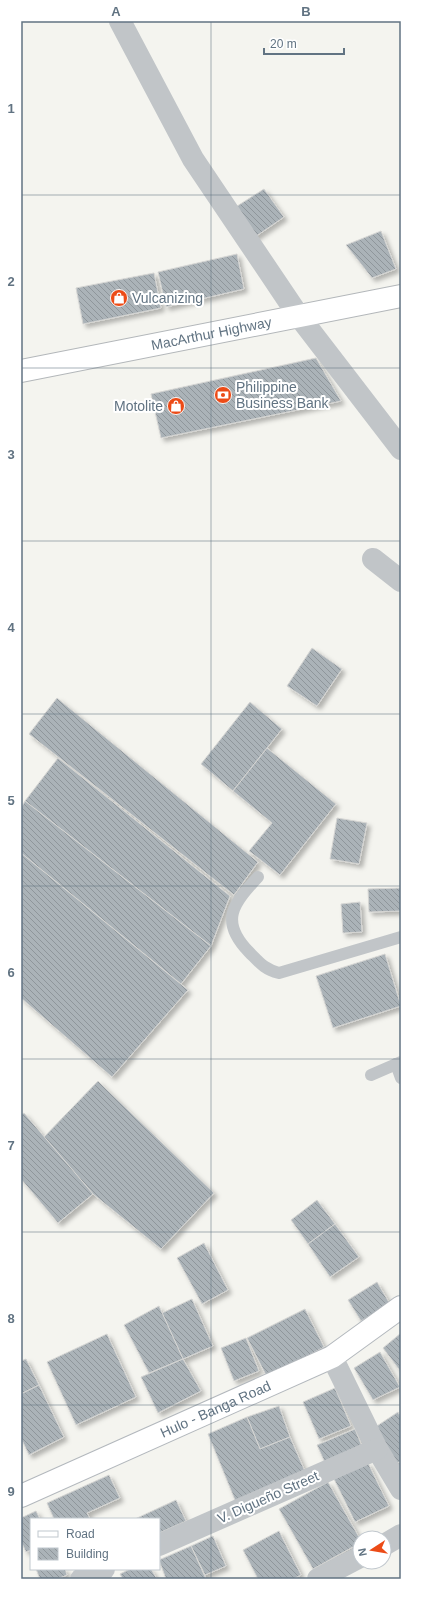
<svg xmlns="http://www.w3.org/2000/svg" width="422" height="1600" viewBox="0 0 422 1600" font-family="Arial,sans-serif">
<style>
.building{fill:url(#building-back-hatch);stroke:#d5d5d3;filter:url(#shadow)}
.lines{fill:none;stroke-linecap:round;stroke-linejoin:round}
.secondary-casing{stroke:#b3b8bd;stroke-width:24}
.highway-casing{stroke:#b3b7ba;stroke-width:24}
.lane{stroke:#c1c5c8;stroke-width:12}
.street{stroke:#c1c5c8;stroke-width:22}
.secondary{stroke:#fff;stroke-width:22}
.highway{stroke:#fff;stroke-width:22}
.grid{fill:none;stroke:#617382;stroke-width:1;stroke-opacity:0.55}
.labels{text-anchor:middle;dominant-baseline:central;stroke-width:4;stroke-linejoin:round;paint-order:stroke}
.poi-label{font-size:14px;fill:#617382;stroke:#fff;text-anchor:start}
.street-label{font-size:14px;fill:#617382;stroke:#fff}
.neatline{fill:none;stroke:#617382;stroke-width:1.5}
.grid-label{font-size:13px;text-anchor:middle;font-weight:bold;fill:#617382}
</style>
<defs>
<pattern id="building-back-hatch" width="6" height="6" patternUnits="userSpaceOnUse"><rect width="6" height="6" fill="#abb3b8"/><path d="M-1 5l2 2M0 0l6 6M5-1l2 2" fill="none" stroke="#8f969b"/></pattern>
<filter id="shadow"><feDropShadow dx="3.5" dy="3.5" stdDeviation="2" flood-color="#0004"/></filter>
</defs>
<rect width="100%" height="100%" fill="#f4f4ef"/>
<g class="building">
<polygon points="264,189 284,217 252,239 231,210"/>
<polygon points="381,231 396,269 372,278 346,245"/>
<polygon points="237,254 244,289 166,307 158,272"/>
<polygon points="154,273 161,308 83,324 76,288"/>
<polygon points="316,358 341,401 161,438 151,394"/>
<polygon points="312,648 342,669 317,706 287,686"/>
<polygon points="57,698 258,862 234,895 29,734"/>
<polygon points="250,702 282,729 233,791 201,764"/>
<polygon points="267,748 336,804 280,875 249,851 272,823 233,791"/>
<polygon points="58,758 230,896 211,946 25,801"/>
<polygon points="25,801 211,946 181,984 21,853 21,808"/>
<polygon points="337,818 367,823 359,864 330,859"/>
<polygon points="21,853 188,990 112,1077 21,998"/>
<polygon points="401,888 401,911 369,912 368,889"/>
<polygon points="360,902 362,932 343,933 341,904"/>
<polygon points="385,954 401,1006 333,1028 316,976"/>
<polygon points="98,1081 214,1193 161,1249 93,1194 44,1137"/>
<polygon points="24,1113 93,1194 58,1223 21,1179 21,1115"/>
<polygon points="317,1200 335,1224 308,1244 291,1220"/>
<polygon points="335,1224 359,1257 330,1277 308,1244"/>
<polygon points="204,1243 228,1290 202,1304 177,1258"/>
<polygon points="377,1282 390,1304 361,1321 348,1300"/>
<polygon points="192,1299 213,1346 183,1359 162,1313"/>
<polygon points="159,1306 183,1359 149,1373 124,1325"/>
<polygon points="305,1309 324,1347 267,1377 247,1338"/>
<polygon points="401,1333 401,1372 383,1348"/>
<polygon points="107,1334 136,1397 76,1425 47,1362"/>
<polygon points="246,1338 259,1371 234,1381 221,1348"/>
<polygon points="380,1352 400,1387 373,1400 354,1368"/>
<polygon points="26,1359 39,1385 21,1394 21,1361"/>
<polygon points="183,1359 201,1391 158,1413 141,1377"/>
<polygon points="39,1385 64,1437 29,1455 21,1438 21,1394"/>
<polygon points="335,1388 351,1426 319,1439 303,1402"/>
<polygon points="279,1406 290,1437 260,1449 247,1417"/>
<polygon points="398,1412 401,1418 401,1461 394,1465 377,1426"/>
<polygon points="247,1417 260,1449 290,1437 307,1476 237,1505 208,1434"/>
<polygon points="355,1429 363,1449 326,1465 317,1445"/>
<polygon points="368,1463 389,1506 355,1522 334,1479"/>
<polygon points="109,1475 120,1498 87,1513 90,1519 54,1519 47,1503"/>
<polygon points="328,1482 360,1539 360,1543 313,1569 279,1509"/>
<polygon points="176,1500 186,1521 159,1533 159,1519 135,1519"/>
<polygon points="36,1511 40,1519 31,1519 31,1550 26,1552 21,1541 21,1518"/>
<polygon points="279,1531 301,1575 293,1579 258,1579 243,1550"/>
<polygon points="213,1536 226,1566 205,1575 191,1546"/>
<polygon points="191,1546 206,1579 166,1579 159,1560"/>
<polygon points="36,1569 65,1569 67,1575 57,1579 40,1579"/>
<polygon points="130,1569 151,1569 157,1579 123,1579 120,1574"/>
</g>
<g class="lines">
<g class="secondary-casing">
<g id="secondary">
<path id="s1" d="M21,1496L332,1357L401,1307"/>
</g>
</g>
<g class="highway-casing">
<g id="highway">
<path id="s2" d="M21,371L401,296"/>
</g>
</g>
<g class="lane">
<path d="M258,877C233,904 219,921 249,952C260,963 264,969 279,973L401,937"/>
<polyline points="396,1064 401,1078"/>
<polyline points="371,1075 401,1062"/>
</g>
<g class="street">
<polyline points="120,21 193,159 298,315 401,449"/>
<polyline points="373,559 401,581"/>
<polyline points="332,1357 377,1449 401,1489"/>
<polyline points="159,1545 377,1449"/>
<polyline points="384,1545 401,1535"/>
<polyline points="81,1579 104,1569"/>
<polyline points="318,1579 360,1557"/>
</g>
<use href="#secondary" class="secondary"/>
<use href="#highway" class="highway"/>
</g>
<path class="grid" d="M211,21V1579M21,195H401M21,368H401M21,541H401M21,714H401M21,886H401M21,1059H401M21,1232H401M21,1405H401"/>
<defs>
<g id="shop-disc" transform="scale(0.9)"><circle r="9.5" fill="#ec4b17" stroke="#fff"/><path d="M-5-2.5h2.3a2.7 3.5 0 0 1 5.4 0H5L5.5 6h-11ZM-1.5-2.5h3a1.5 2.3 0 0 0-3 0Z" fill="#fff"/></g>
<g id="bank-disc" transform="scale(0.9)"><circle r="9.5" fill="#ec4b17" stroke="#fff"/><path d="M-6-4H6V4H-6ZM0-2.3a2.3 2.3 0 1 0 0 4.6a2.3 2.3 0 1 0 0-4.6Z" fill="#fff"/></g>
</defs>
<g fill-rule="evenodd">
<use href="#shop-disc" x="119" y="298"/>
<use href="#bank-disc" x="223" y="395"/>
<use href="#shop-disc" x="176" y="406"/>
</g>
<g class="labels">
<g class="poi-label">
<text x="132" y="298">Vulcanizing</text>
<text x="236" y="387">Philippine<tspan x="236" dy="16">Business Bank</tspan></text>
<text x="163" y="406" text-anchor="end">Motolite</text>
</g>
<g class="street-label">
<text stroke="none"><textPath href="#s2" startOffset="194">MacArthur Highway</textPath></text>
<text stroke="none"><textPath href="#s1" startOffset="213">Hulo - Banga Road</textPath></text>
<text transform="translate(268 1497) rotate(-24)">V. Digueño Street</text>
</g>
</g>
<rect width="422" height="1600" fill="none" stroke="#ffffff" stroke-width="44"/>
<rect x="30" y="1518" width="130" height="52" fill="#ffffff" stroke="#c0c7cd"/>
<rect x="38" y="1531" width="20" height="6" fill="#ffffff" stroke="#c0c7cd"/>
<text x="66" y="1538" font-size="12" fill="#617382">Road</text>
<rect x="38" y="1548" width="20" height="12" fill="url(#building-back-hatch)" stroke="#c0c7cd"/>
<text x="66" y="1558" font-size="12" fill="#617382">Building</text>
<g transform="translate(372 1550) rotate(258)"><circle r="19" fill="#ffffff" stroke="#c0c7cd"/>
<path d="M0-3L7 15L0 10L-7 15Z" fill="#ec4b17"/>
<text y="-6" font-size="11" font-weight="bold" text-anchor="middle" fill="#617382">N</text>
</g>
<path d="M264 48v6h80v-6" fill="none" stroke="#617382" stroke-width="2"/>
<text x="270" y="48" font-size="12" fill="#617382" stroke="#ffffff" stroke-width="3" paint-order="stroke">20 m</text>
<rect x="22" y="22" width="378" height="1556" class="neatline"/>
<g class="grid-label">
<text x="116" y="16">A</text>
<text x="306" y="16">B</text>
<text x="11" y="113">1</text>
<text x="11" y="286">2</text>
<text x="11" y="459">3</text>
<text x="11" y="632">4</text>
<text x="11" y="805">5</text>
<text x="11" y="977">6</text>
<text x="11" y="1150">7</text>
<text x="11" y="1323">8</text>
<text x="11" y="1496">9</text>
</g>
</svg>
